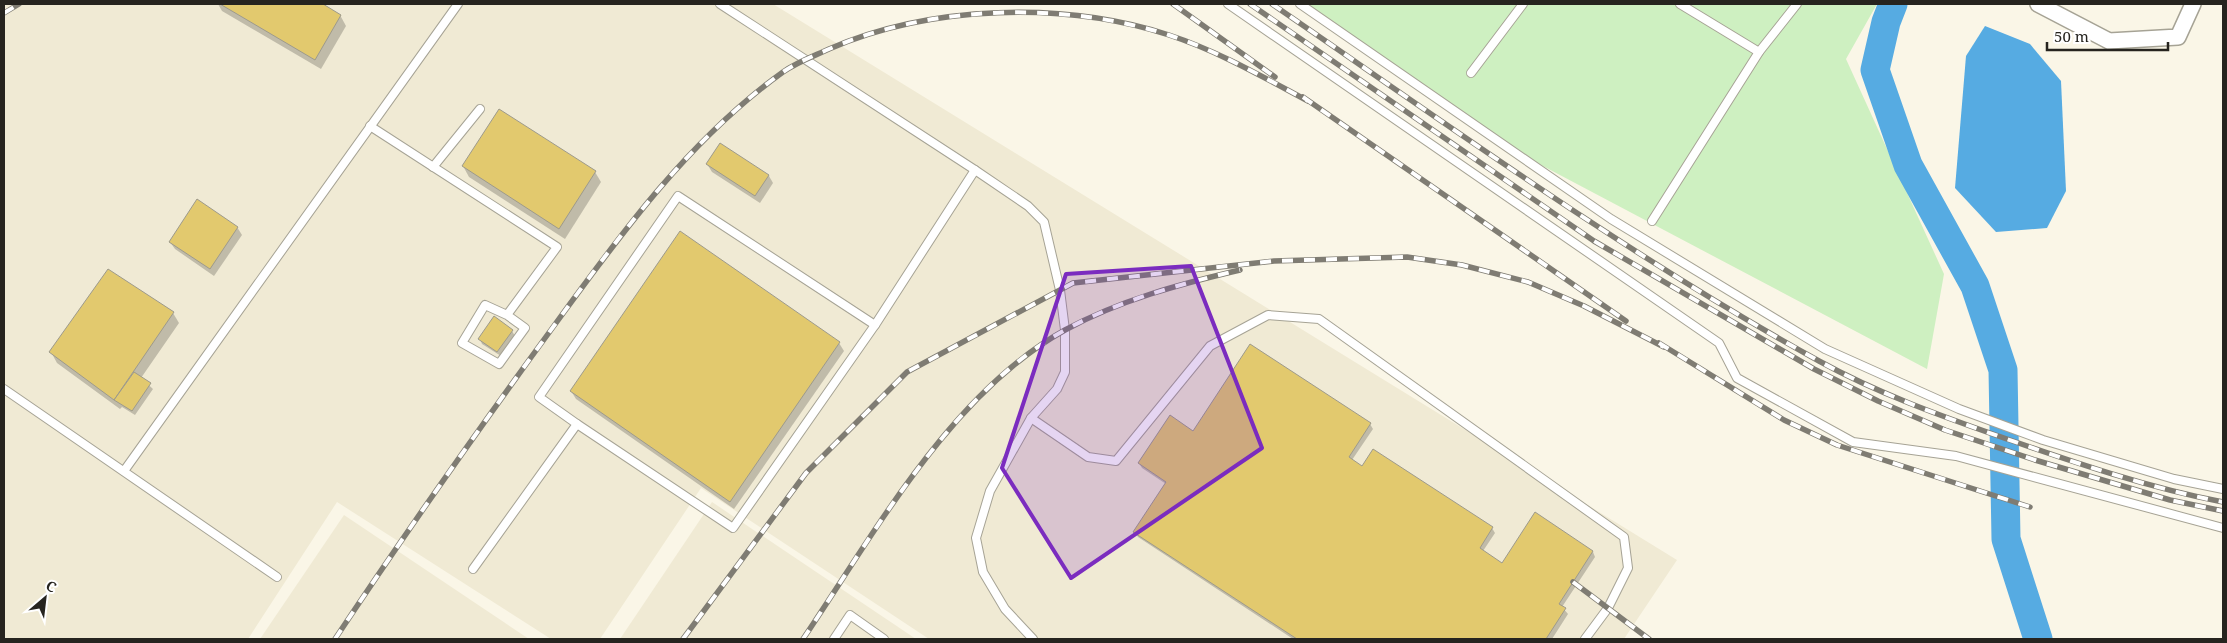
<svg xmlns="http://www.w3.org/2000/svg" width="2227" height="643" viewBox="0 0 2227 643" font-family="'Noto Serif',serif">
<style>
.built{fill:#f0ead4}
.green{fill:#cef0c1}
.water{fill:#56abe2}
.shadow{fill:#0003}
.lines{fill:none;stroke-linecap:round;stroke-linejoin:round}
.river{stroke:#56abe2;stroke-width:29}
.building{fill:#e2c96e;stroke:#9d9a8c}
.service-casing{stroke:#a6a395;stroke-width:10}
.minor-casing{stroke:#a6a395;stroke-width:18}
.service{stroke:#fff;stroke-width:8}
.minor{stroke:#fff;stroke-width:15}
.rail-casing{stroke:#7f7c73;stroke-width:5.5}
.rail{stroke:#fff;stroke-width:4;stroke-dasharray:11;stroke-linecap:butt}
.marked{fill:#7b2cbf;fill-opacity:0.2;stroke:#7b2cbf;stroke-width:4;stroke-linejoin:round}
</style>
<rect width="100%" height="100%" fill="#faf6e7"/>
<g class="built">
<polygon points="4,4 773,4 1677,560 1624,639 929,639 701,488 600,639 551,639 337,502 248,639 4,639"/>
<polygon points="712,502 916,639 620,639"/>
<polygon points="344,515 529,639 260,639"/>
</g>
<polygon class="green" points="1305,4 1877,4 1846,59 1944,274 1927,369 1522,155"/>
<polygon class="water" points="1985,26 2030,44 2061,81 2066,191 2047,228 1996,232 1955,188 1966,56"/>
<g class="shadow">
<polygon points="218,4 321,4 340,15 346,26 321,69 222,11"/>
<polygon points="707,164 769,176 773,183 760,203 712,172"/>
<polygon points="463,166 595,172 601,182 565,239 469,177"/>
<polygon points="237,227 242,235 214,276 175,249 170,242"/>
<polygon points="173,313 179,323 141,378 153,389 135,415 122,407 120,409 57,363 51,352"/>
<polygon points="512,331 515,336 501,356 482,344 480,339"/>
<polygon points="839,343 844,351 734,509 576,399 571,391"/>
<polygon points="1370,424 1373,429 1352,460 1363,467 1492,528 1495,533 1483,551 1503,564 1593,552 1595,557 1562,607 1568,614 1552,639 1293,639 1138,537 1135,532 1166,484 1142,468 1139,463 1193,432"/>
</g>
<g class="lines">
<polyline class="river" points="1893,4 1886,22 1875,70 1908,165 1975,286 2003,370 2006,539 2038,639"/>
</g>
<g class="building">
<polygon points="220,4 323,4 341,15 315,60"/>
<polygon points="499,109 596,171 559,229 462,166"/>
<polygon points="720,143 769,175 755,196 706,164"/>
<polygon points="197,199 238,227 210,269 169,242"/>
<polygon points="680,231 840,342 730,502 570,391"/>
<polygon points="108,269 174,312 114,400 49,352"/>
<polygon points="494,316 513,330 497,352 478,339"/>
<polygon points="1250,344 1371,423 1349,457 1362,466 1373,449 1493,527 1480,548 1502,563 1535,512 1593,551 1559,604 1566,608 1546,639 1297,639 1133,532 1166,482 1138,463 1170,415 1193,431"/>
<polygon points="134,372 151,383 132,411 114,400"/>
</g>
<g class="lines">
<g class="service-casing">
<g id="service">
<polyline points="720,4 975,170 1028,206 1044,222 1060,290 1065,330 1065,372 1057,389 1031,418 990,491 976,538 983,572 1005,609 1033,639"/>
<polyline points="1228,4 1719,343 1737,378 1853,442 1956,456 2223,528"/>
<polyline points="1300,4 1611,219 1825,349 1959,409 2043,440 2174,479 2223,489"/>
<polyline points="1680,4 1759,52"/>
<polyline points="1471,73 1523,4"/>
<polyline points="370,126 557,247 507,315 485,305 462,343 499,364 525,328 507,315"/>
<polyline points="433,167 480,109"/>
<polyline points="1652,221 1759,52 1797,4"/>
<polyline points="4,389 277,577"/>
<polyline points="1031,418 1088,457 1116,461 1210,346 1268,315 1319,319 1624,537 1628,568 1608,608 1585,639"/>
<polyline points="577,424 733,528 875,325"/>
<polyline points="124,471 458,4"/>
<polyline points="473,569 577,424 539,397 678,196 875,325 975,170"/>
<polyline points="834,639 850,615 884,639"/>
</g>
</g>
<g class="minor-casing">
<polyline id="minor" points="2038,4 2109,41 2178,37 2193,4"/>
</g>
<use href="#service" class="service"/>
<use href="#minor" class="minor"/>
<g class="rail-casing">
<g id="rail">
<polyline points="1173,4 1275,77"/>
<polyline points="1250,4 1594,241 1814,369 1878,401 1945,430 2035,460 2170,500 2223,511"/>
<path d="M1272,4C1451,127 1629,256 1819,361C1877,393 1941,416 2004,438C2076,463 2149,488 2223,502"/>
<polyline points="4,13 19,4"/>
<polyline points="1303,97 1626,321"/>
<polyline points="1659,343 1784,420 1837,445 2030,507"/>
<polyline points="1573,582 1649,639"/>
<path d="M335,639C406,532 480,427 556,323C622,232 691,138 783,72C797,62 814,56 829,49C930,5 1064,1 1169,35C1218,51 1263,77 1308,101"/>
<polyline points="683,639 806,473 907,372 1073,283 1274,261 1407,257 1462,265 1528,282 1584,306 1664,347"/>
<path d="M803,639C874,534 951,393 1065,330C1120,300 1180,284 1240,270"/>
</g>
</g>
<use href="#rail" class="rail"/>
</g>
<path class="marked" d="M1191,266L1262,448L1071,578L1002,468L1066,274Z"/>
<rect width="2227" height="643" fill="none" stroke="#26241f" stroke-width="10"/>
<g transform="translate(45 598) rotate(28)" stroke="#ffffff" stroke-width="4" paint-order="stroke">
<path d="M0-4L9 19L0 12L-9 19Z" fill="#26241f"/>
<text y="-8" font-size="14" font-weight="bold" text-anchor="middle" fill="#26241f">С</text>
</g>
<path d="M2047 42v8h121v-8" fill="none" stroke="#26241f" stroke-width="2.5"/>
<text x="2054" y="42" font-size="15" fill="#26241f" stroke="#ffffff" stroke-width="4" paint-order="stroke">50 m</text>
</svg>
